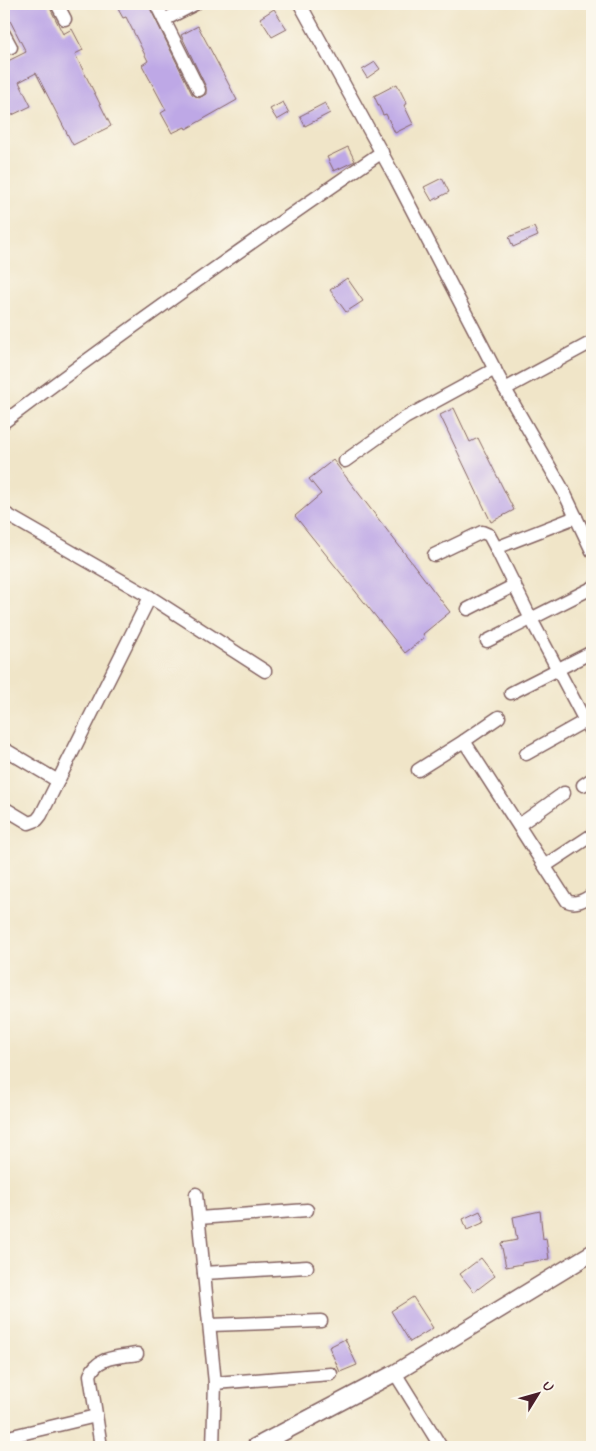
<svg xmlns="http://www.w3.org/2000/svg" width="596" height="1451" viewBox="0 0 596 1451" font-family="Mynerve,sans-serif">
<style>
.building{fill:#bea8e6}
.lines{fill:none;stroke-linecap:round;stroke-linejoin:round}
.minor-casing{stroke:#846462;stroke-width:15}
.major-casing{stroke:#846462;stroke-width:19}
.minor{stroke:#fff;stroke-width:12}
.major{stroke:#fff;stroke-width:16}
</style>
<rect width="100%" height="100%" fill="#fbf7ec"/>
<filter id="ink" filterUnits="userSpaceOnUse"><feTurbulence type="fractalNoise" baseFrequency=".02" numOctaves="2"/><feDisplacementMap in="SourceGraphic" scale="10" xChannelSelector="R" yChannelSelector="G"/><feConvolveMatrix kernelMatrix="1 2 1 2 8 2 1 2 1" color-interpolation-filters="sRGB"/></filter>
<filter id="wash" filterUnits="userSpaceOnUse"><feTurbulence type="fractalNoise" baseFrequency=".0096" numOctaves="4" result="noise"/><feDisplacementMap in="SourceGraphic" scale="20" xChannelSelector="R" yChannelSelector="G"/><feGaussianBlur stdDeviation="1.12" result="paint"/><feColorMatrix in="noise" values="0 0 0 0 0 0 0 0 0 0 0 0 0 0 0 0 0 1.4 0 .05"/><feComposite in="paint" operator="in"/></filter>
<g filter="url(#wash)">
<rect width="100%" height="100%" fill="#f0e5c8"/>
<g id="blocks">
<g class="building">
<polygon points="4,4 48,4 63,34 72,29 83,50 75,54 111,126 73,145 36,73 19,82 31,106 8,117 4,109 4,63 26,52 4,9"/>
<polygon points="126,4 148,4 192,94 199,98 206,94 206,87 181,35 198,26 237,100 186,129 185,127 172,133 161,113 166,110 142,65 148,61 126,17 123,18 118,9"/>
<polygon points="274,9 287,29 272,37 260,18"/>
<polygon points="375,62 380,69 367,78 362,70"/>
<polygon points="397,84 407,104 404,105 413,124 395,133 386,114 383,115 374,96"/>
<polygon points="283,102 289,113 277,120 270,109"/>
<polygon points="325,103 330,113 305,126 300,116"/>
<polygon points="348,147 355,161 334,171 327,157"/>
<polygon points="442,178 449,192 432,201 424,187"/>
<polygon points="534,227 538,236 513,247 509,237"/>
<polygon points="347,278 363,301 346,312 330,290"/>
<polygon points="454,408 470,442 478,438 514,510 491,522 440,415"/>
<polygon points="333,460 450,612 423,634 425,637 405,653 295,516 321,494 309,479"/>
<polygon points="480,1211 485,1222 467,1230 463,1219"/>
<polygon points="540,1211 543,1239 546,1238 549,1259 522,1263 522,1264 506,1267 501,1243 517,1240 513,1217"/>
<polygon points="481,1258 495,1276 474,1292 460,1274"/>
<polygon points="413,1297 433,1328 410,1342 391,1311"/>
<polygon points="345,1339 357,1365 340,1372 329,1347"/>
</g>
</g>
</g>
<g filter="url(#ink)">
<use href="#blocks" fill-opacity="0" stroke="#846462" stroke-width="1"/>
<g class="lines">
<g class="minor-casing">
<g id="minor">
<polyline points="57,4 65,19"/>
<polyline points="156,4 164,20 195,4"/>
<polyline points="300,4 396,179 505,389 563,490 592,551"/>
<polyline points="164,20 199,90"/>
<polyline points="4,34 11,47"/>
<polyline points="505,389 592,342"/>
<path d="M4,422C127,329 254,240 382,152"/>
<polyline points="345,461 405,418 495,369"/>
<polyline points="4,513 150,597 265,671"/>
<polyline points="576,517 496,548 531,619 592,734"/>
<polyline points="434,555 482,532 489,535 496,548"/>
<polyline points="468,609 515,585"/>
<polyline points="487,641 592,588"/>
<polyline points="511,693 592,652"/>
<path d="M499,717L464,741L567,901C576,905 584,900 592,895"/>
<polyline points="4,749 58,781"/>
<polyline points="526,754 592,717"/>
<polyline points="418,770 464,741"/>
<polyline points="583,785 592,779"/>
<polyline points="4,808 29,823 37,820 41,815 150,597"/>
<polyline points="519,825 564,793"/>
<polyline points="545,866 592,835"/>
<polyline points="196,1194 215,1383 213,1447"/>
<polyline points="199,1218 307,1210"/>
<polyline points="204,1273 307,1267"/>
<polyline points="210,1325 321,1321"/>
<polyline points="395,1373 441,1447"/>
<polyline points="215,1383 331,1374"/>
<polyline points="4,1438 96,1416"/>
<path d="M101,1447L90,1375C97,1356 120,1357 137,1354"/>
</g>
</g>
<g class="major-casing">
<polyline id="major" points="255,1447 395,1373 592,1253"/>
</g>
<use href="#minor" class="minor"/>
<use href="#major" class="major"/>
</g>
</g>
<rect width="596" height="1451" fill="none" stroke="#fbf7ec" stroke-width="20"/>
<g transform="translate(538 1394) rotate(53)" stroke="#fbf7ec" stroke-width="4" paint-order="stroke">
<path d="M0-4L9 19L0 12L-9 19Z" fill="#4a1f2b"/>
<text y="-8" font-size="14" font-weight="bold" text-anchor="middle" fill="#4a1f2b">U</text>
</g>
</svg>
